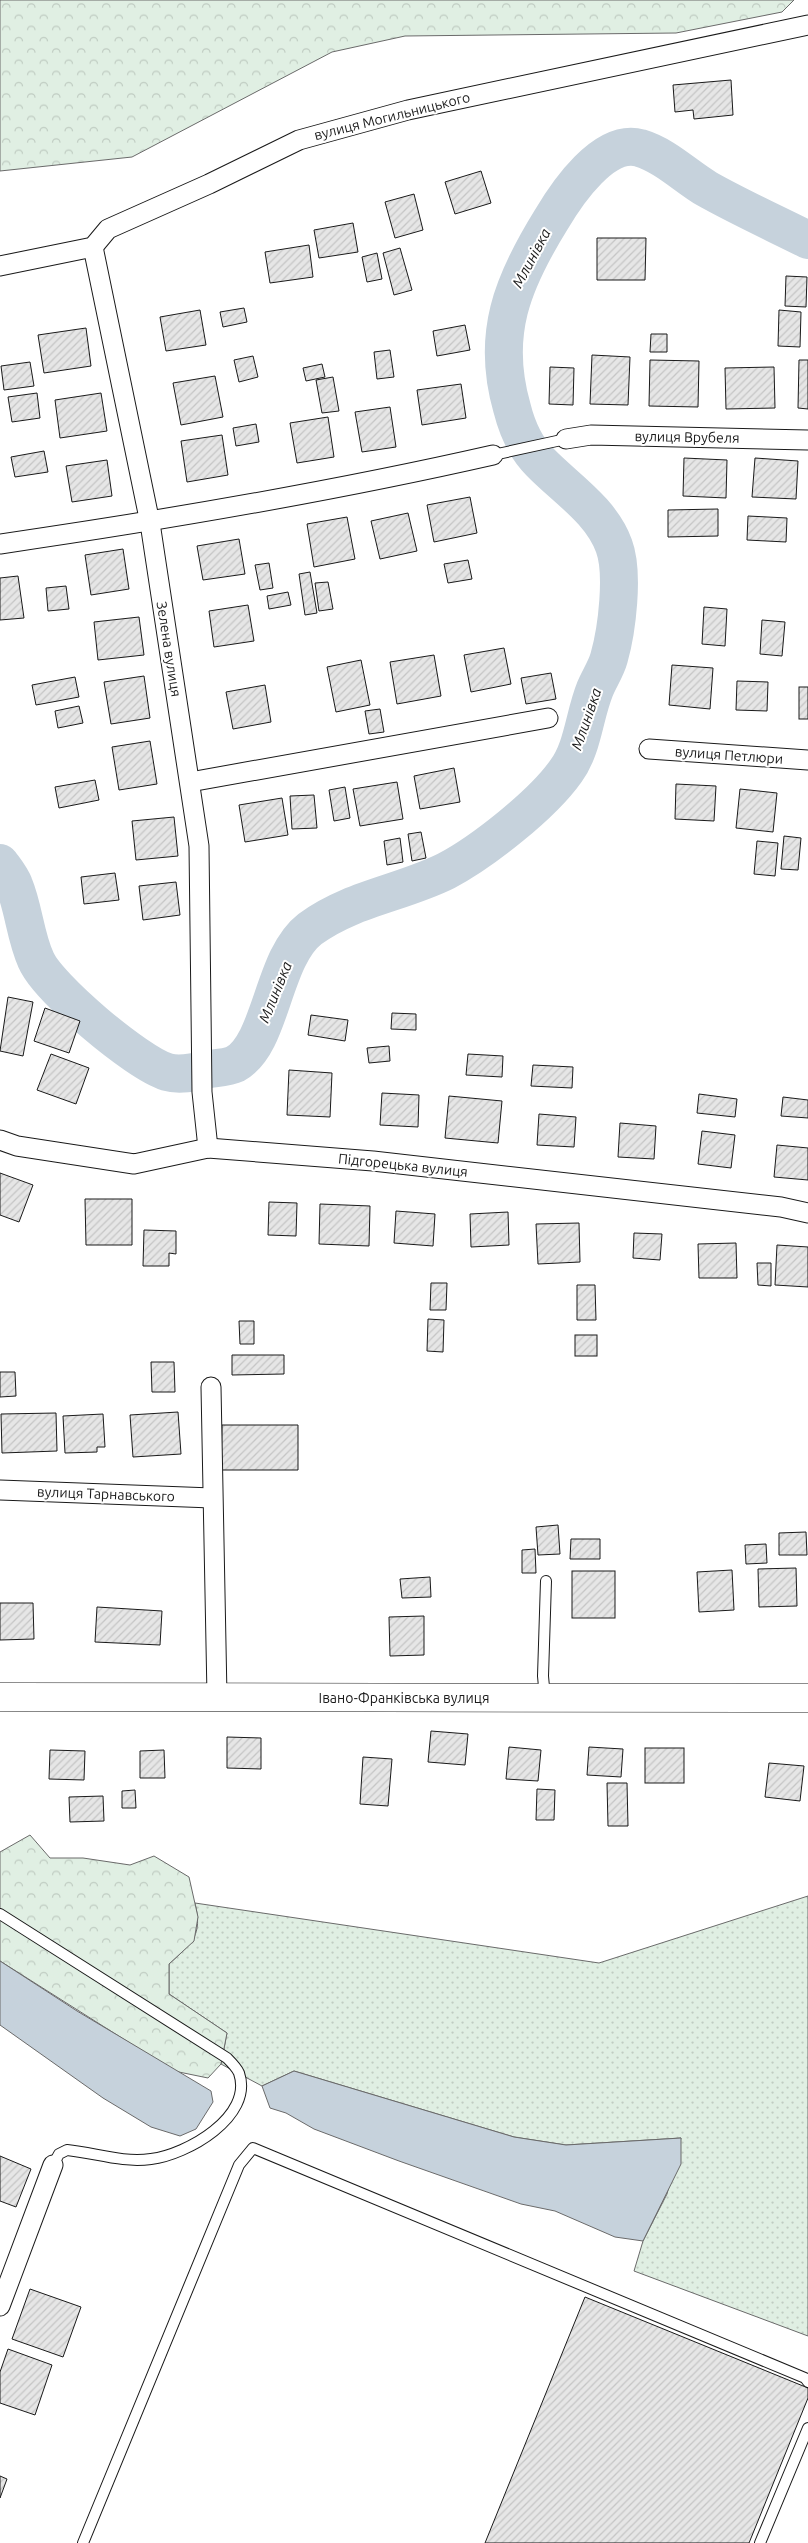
<svg xmlns="http://www.w3.org/2000/svg" width="808" height="2543" viewBox="0 0 808 2543" font-family="Ubuntu,sans-serif">
<style>
.green{fill:url(#green-dots);stroke:#6a6a6a}
.forest{fill:url(#forest-crowns);stroke:#6a6a6a}
.water{fill:#c6d2dc;stroke:#6a6a6a}
.lines{fill:none;stroke-linecap:round;stroke-linejoin:round}
.river{stroke:#c6d2dc;stroke-width:38}
.building{fill:url(#building-hatch);stroke:#1a1a1a}
.service-casing{stroke:#1a1a1a;stroke-width:12}
.minor-casing{stroke:#1a1a1a;stroke-width:21}
.secondary-casing{stroke:#1a1a1a;stroke-width:29}
.service{stroke:#fff;stroke-width:10}
.minor{stroke:#fff;stroke-width:19}
.secondary{stroke:#fff;stroke-width:28}
.labels{text-anchor:middle;dominant-baseline:central;stroke-width:4;stroke-linejoin:round;paint-order:stroke}
.street-label{font-size:14px;fill:#1a1a1a;stroke:#fff}
.water-label{font-size:15px;font-style:italic;fill:#1a1a1a;stroke:#fff}
</style>
<defs>
<pattern id="green-dots" width="8" height="8" patternUnits="userSpaceOnUse" patternTransform="scale(1.25)"><rect width="8" height="8" fill="#e0efe3"/><path d="M2 2h.1M6 6h.1" fill="none" stroke="#c0ccc2" stroke-width="1.8" stroke-linecap="round"/></pattern>
<pattern id="forest-crowns" width="20" height="18" patternUnits="userSpaceOnUse" patternTransform="scale(1.25)"><rect width="20" height="18" fill="#e0efe3"/><path d="M2 6a3 3 0 1 1 6 0M12 15a3 3 0 1 1 6 0" fill="none" stroke="#c0ccc2"/></pattern>
<pattern id="building-hatch" width="6" height="6" patternUnits="userSpaceOnUse" patternTransform="scale(1.25)"><rect width="6" height="6" fill="#e6e6e6"/><path d="M-1 1l2-2M0 6l6-6M5 7l2-2" fill="none" stroke="#c5c5c5"/></pattern>
</defs>
<rect width="100%" height="100%" fill="#fff"/>
<path class="green" d="M808,1896V2336L634,2271L643,2241L667,2194L681,2138L566,2145L514,2137L294,2071L262,2086L221,2064L227,2033L169,1994V1964C192,1943 203,1936 195,1903L599,1963Z"/>
<g class="forest">
<polygon points="0,0 794,0 782,12 676,33 405,36 332,52 132,157 0,171"/>
<polygon points="30,1835 50,1858 83,1858 130,1865 154,1856 189,1877 198,1917 194,1941 169,1964 169,1994 227,2033 221,2064 208,2078 174,2071 0,1961 0,1852"/>
</g>
<g class="water">
<polygon points="0,1961 77,2011 211,2091 213,2102 196,2129 180,2136 151,2127 103,2098 0,2025"/>
<polygon points="294,2071 514,2137 566,2145 681,2138 681,2164 643,2241 615,2237 555,2211 521,2204 399,2161 314,2129 286,2113 270,2108 262,2086"/>
</g>
<g class="lines">
<path class="river" d="M0,863C5,870 11,877 14,885C24,909 25,936 36,960C48,988 137,1063 167,1072C180,1076 196,1072 210,1069C217,1068 229,1067 235,1064C272,1044 272,958 310,929C350,899 402,893 446,871C482,852 542,805 566,771C583,748 584,716 595,689C599,679 606,669 609,658C617,630 624,573 614,546C601,510 565,488 540,462C525,447 517,428 512,408C491,335 512,283 551,220C567,193 604,138 640,148C666,156 685,176 707,189C739,207 774,223 808,240"/>
</g>
<g class="building">
<polygon points="731,80 733,115 694,119 693,110 675,112 673,85"/>
<polygon points="481,171 491,203 455,214 445,182"/>
<polygon points="414,194 423,230 395,238 385,202"/>
<polygon points="353,223 358,252 319,258 314,230"/>
<polygon points="597,238 646,238 645,280 597,280"/>
<polygon points="309,245 313,277 270,283 265,252"/>
<polygon points="400,248 412,290 394,295 383,253"/>
<polygon points="377,253 382,279 367,282 362,257"/>
<polygon points="786,276 807,277 806,307 785,306"/>
<polygon points="244,308 247,322 223,327 220,312"/>
<polygon points="200,310 206,345 166,351 160,317"/>
<polygon points="779,310 801,312 800,347 778,346"/>
<polygon points="465,325 470,350 437,356 433,331"/>
<polygon points="86,328 91,366 44,373 38,335"/>
<polygon points="651,334 667,334 667,352 650,352"/>
<polygon points="390,350 394,377 377,379 374,352"/>
<polygon points="592,355 630,357 628,405 590,404"/>
<polygon points="253,356 258,377 239,382 234,360"/>
<polygon points="650,360 699,361 698,407 649,406"/>
<polygon points="799,360 808,360 808,409 798,408"/>
<polygon points="30,362 34,386 4,390 1,366"/>
<polygon points="322,364 325,377 306,381 303,368"/>
<polygon points="550,367 574,368 573,405 549,404"/>
<polygon points="774,367 775,408 726,409 725,368"/>
<polygon points="215,376 223,417 181,425 173,383"/>
<polygon points="333,377 339,411 322,413 316,380"/>
<polygon points="461,384 466,418 422,425 417,390"/>
<polygon points="37,393 40,418 12,422 8,397"/>
<polygon points="101,393 107,431 60,438 55,400"/>
<polygon points="390,407 396,447 362,452 355,412"/>
<polygon points="328,417 334,457 297,463 290,423"/>
<polygon points="256,424 259,442 236,446 233,428"/>
<polygon points="222,435 228,475 187,482 181,441"/>
<polygon points="44,451 48,472 15,477 11,457"/>
<polygon points="684,458 727,460 726,498 683,496"/>
<polygon points="755,458 798,461 796,499 752,497"/>
<polygon points="107,460 112,496 72,502 66,466"/>
<polygon points="470,497 477,533 434,542 427,505"/>
<polygon points="718,509 718,536 668,537 668,510"/>
<polygon points="408,513 417,551 380,559 371,521"/>
<polygon points="748,516 787,518 786,542 747,540"/>
<polygon points="347,517 355,559 314,567 307,524"/>
<polygon points="239,539 245,574 203,580 197,546"/>
<polygon points="123,549 129,589 91,595 85,555"/>
<polygon points="468,560 472,579 448,583 444,564"/>
<polygon points="269,563 273,588 260,590 255,565"/>
<polygon points="310,572 317,613 305,615 299,574"/>
<polygon points="18,576 24,618 0,620 0,578"/>
<polygon points="328,582 333,609 319,611 315,583"/>
<polygon points="66,586 69,609 48,611 46,588"/>
<polygon points="288,592 291,605 269,609 267,596"/>
<polygon points="248,605 254,641 214,647 209,611"/>
<polygon points="704,607 727,609 725,646 702,644"/>
<polygon points="139,617 144,655 98,660 94,622"/>
<polygon points="762,620 785,622 782,656 760,654"/>
<polygon points="504,648 511,684 471,692 464,655"/>
<polygon points="434,655 441,696 397,704 390,662"/>
<polygon points="361,660 370,705 336,712 327,667"/>
<polygon points="672,665 713,668 710,709 669,705"/>
<polygon points="551,673 556,699 526,704 521,678"/>
<polygon points="144,676 150,718 111,724 104,682"/>
<polygon points="75,677 79,697 36,705 32,685"/>
<polygon points="737,681 768,682 767,711 736,710"/>
<polygon points="265,685 271,722 233,729 226,692"/>
<rect x="799" y="687" width="9" height="32"/>
<polygon points="79,706 83,723 58,728 55,711"/>
<polygon points="380,709 384,732 369,734 365,711"/>
<polygon points="150,741 157,784 119,790 112,747"/>
<polygon points="454,768 460,802 420,809 414,776"/>
<polygon points="95,780 99,800 59,808 55,787"/>
<polygon points="397,782 403,819 360,826 353,789"/>
<polygon points="676,784 716,786 714,821 675,819"/>
<polygon points="345,787 350,818 334,821 329,790"/>
<polygon points="740,789 777,793 773,832 736,828"/>
<polygon points="314,795 317,828 292,829 290,796"/>
<polygon points="282,798 288,835 245,842 239,805"/>
<polygon points="174,817 178,856 136,860 132,821"/>
<polygon points="421,832 426,858 412,861 408,834"/>
<polygon points="784,836 801,838 798,870 781,869"/>
<polygon points="400,838 403,862 387,865 384,841"/>
<polygon points="757,841 778,843 775,876 754,874"/>
<polygon points="115,873 119,900 84,904 81,877"/>
<polygon points="176,882 180,915 143,920 139,886"/>
<polygon points="8,997 33,1002 23,1056 0,1051"/>
<polygon points="45,1008 80,1021 69,1053 34,1041"/>
<polygon points="392,1013 416,1014 416,1030 391,1029"/>
<polygon points="311,1015 348,1020 345,1041 308,1035"/>
<polygon points="389,1046 390,1061 369,1063 367,1048"/>
<polygon points="51,1054 89,1068 76,1104 37,1090"/>
<polygon points="468,1054 503,1056 502,1077 466,1075"/>
<polygon points="533,1065 573,1067 572,1088 531,1086"/>
<polygon points="289,1070 332,1073 330,1117 287,1115"/>
<polygon points="382,1093 419,1095 418,1127 380,1125"/>
<polygon points="699,1094 737,1099 735,1117 697,1113"/>
<polygon points="449,1096 502,1101 498,1143 445,1138"/>
<polygon points="783,1097 808,1100 808,1118 781,1116"/>
<polygon points="539,1114 576,1117 574,1147 537,1145"/>
<polygon points="620,1123 656,1126 654,1159 618,1157"/>
<polygon points="702,1131 735,1135 731,1168 698,1164"/>
<polygon points="777,1145 808,1148 808,1180 774,1177"/>
<polygon points="0,1173 33,1185 19,1222 0,1215"/>
<polygon points="85,1199 132,1199 132,1245 86,1245"/>
<polygon points="269,1202 297,1203 296,1236 268,1235"/>
<polygon points="320,1204 370,1206 369,1246 319,1244"/>
<polygon points="396,1211 435,1214 433,1246 394,1243"/>
<polygon points="508,1212 509,1245 471,1247 470,1214"/>
<polygon points="579,1223 580,1262 538,1264 536,1224"/>
<polygon points="144,1230 176,1231 176,1254 169,1253 169,1266 143,1266"/>
<polygon points="634,1233 662,1234 660,1260 633,1258"/>
<polygon points="736,1243 737,1278 699,1278 698,1244"/>
<polygon points="777,1245 808,1247 808,1287 775,1285"/>
<polygon points="757,1263 771,1263 771,1286 758,1285"/>
<polygon points="431,1283 447,1283 446,1310 430,1310"/>
<polygon points="577,1285 595,1285 596,1320 577,1320"/>
<polygon points="428,1319 444,1320 443,1352 427,1351"/>
<polygon points="239,1321 254,1321 254,1344 240,1344"/>
<rect x="575" y="1335" width="22" height="21"/>
<polygon points="232,1355 284,1355 284,1374 232,1375"/>
<polygon points="151,1362 174,1362 175,1392 152,1392"/>
<polygon points="0,1372 15,1372 16,1396 0,1397"/>
<polygon points="178,1412 181,1454 133,1457 130,1415"/>
<polygon points="56,1413 57,1451 2,1453 1,1414"/>
<polygon points="103,1414 105,1447 97,1447 97,1452 65,1453 63,1416"/>
<polygon points="222,1425 298,1425 298,1470 221,1470"/>
<polygon points="558,1525 560,1554 538,1555 536,1527"/>
<polygon points="806,1532 807,1555 779,1555 779,1533"/>
<polygon points="571,1539 600,1539 600,1559 570,1559"/>
<polygon points="766,1544 767,1563 746,1564 745,1545"/>
<polygon points="535,1549 536,1573 522,1573 522,1550"/>
<polygon points="796,1568 797,1606 759,1607 758,1569"/>
<polygon points="732,1570 734,1610 699,1612 697,1572"/>
<rect x="572" y="1571" width="43" height="47"/>
<polygon points="430,1577 431,1597 402,1598 400,1579"/>
<polygon points="0,1603 33,1603 34,1639 0,1640"/>
<polygon points="97,1607 162,1611 160,1645 95,1642"/>
<polygon points="424,1616 424,1655 390,1656 389,1617"/>
<polygon points="431,1731 468,1734 465,1765 428,1762"/>
<polygon points="227,1737 261,1738 261,1769 227,1768"/>
<polygon points="509,1747 541,1750 538,1781 506,1779"/>
<polygon points="589,1747 623,1749 621,1777 587,1775"/>
<rect x="645" y="1748" width="39" height="35"/>
<polygon points="50,1750 85,1751 84,1780 49,1779"/>
<polygon points="164,1750 165,1778 140,1778 140,1751"/>
<polygon points="363,1757 392,1759 388,1806 360,1804"/>
<polygon points="769,1763 804,1766 800,1801 765,1797"/>
<polygon points="607,1783 627,1783 628,1826 608,1826"/>
<polygon points="537,1789 555,1790 554,1820 536,1820"/>
<polygon points="135,1790 136,1808 122,1808 122,1791"/>
<polygon points="103,1796 104,1821 70,1822 69,1797"/>
<polygon points="0,2156 31,2169 16,2207 0,2201"/>
<polygon points="30,2289 81,2307 63,2357 12,2339"/>
<polygon points="585,2297 808,2388 808,2398 749,2543 485,2543"/>
<polygon points="8,2349 52,2365 35,2415 0,2403 0,2372"/>
<polygon points="0,2476 7,2479 0,2498"/>
</g>
<g class="lines">
<g class="service-casing">
<g id="service">
<polyline points="493,455 566,439"/>
<polyline points="545,1698 543,1676 546,1581"/>
<path d="M0,1914L227,2058C231,2062 237,2068 239,2073C254,2117 186,2155 151,2159C122,2163 96,2153 67,2150L59,2154L53,2165"/>
<polyline points="83,2543 239,2165 253,2148 805,2378 808,2382"/>
<polyline points="760,2543 808,2428"/>
</g>
</g>
<g class="minor-casing">
<g id="minor">
<polyline points="93,247 150,523 199,846 202,1092 208,1148"/>
<polyline points="0,266 93,247 108,229 209,184 299,140 408,110 808,25"/>
<polyline points="566,439 591,435 808,440"/>
<path d="M0,544C165,520 330,492 493,455"/>
<polyline points="649,749 808,760"/>
<polyline points="190,782 548,718"/>
<polyline points="0,1140 17,1146 134,1164 208,1148 373,1161 781,1207 808,1213"/>
<polyline points="211,1387 217,1696"/>
<polyline points="0,1490 212,1498"/>
<polyline points="0,2306 53,2165"/>
</g>
</g>
<g class="secondary-casing">
<polyline id="secondary" points="0,1697 808,1698"/>
</g>
<use href="#service" class="service"/>
<use href="#minor" class="minor"/>
<use href="#secondary" class="secondary"/>
</g>
<g class="labels">
<g class="street-label">
<text transform="translate(392 116) rotate(-14)">вулиця Могильницького</text>
<text transform="translate(687 437) rotate(1)">вулиця Врубеля</text>
<text transform="translate(169 649) rotate(81)">Зелена вулиця</text>
<text transform="translate(729 755) rotate(4)">вулиця Петлюри</text>
<text transform="translate(403 1165) rotate(6)">Підгорецька вулиця</text>
<text transform="translate(106 1494) rotate(2)">вулиця Тарнавського</text>
<text x="404" y="1698">Івано-Франківська вулиця</text>
</g>
<g class="water-label">
<text transform="translate(531 258) rotate(-62)">Млинівка</text>
<text transform="translate(586 719) rotate(-71)">Млинівка</text>
<text transform="translate(275 992) rotate(-68)">Млинівка</text>
</g>
</g>
</svg>
